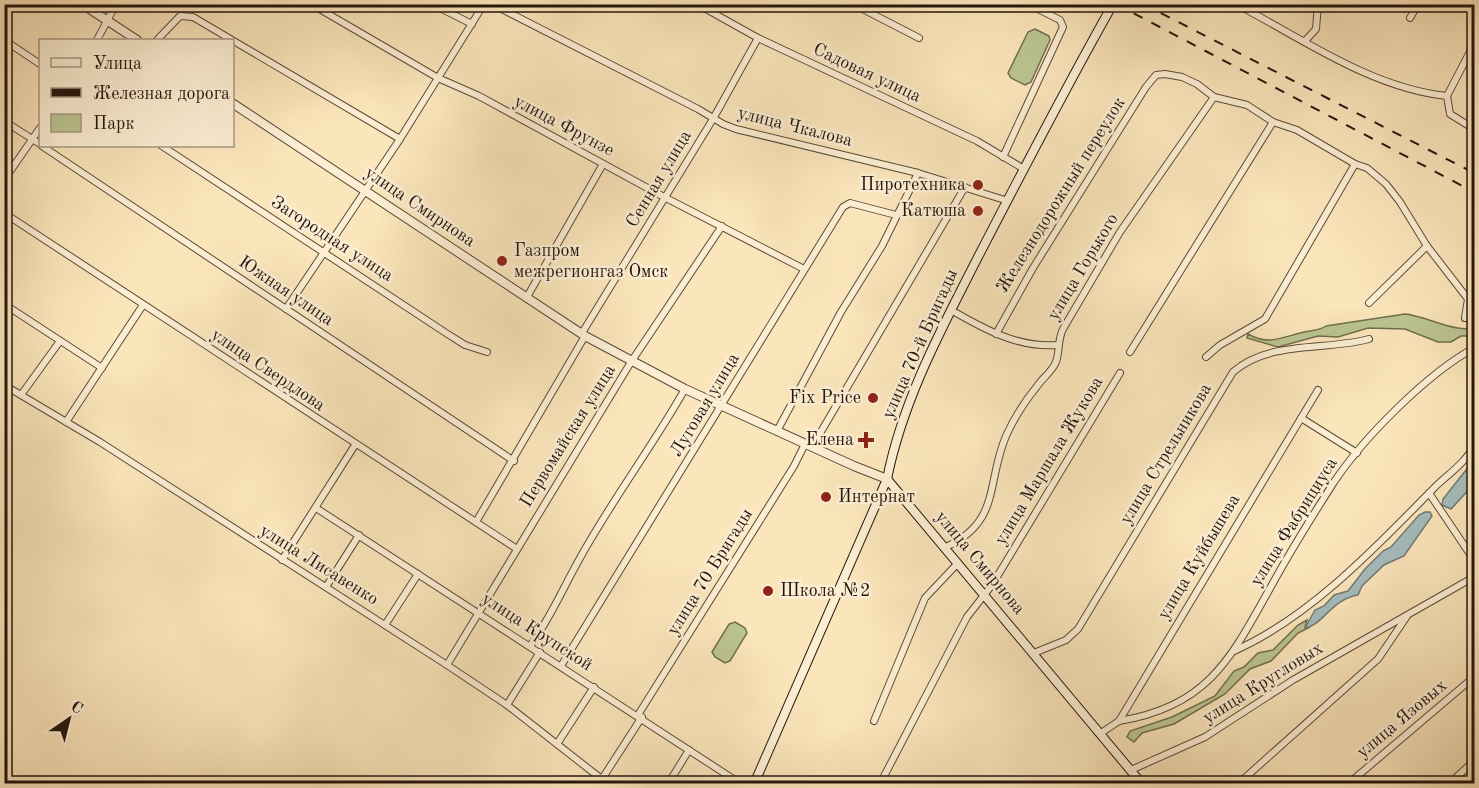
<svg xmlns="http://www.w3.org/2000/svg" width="1479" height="788" viewBox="0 0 1479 788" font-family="'Old Standard TT',serif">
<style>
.green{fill:#bbc592;stroke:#706e50;stroke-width:1.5}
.water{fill:#a5bcbc;stroke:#717a76;stroke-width:1.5}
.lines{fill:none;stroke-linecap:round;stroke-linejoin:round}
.minor-casing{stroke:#5a4a39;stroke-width:8}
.tertiary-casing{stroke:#5a4a39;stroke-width:10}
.secondary-casing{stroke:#24160e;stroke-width:10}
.minor{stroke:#fceed3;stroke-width:6}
.tertiary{stroke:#fceed3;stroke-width:8}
.secondary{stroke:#fceed3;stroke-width:8}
.rail{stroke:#24160e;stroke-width:2;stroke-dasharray:10 10;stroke-linecap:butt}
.poi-dot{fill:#8f2418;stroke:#fceed3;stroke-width:2}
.labels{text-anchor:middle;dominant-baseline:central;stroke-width:5;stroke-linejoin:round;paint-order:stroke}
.street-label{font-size:18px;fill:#24160e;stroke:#fceed3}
.poi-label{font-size:18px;fill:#24160e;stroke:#fceed3;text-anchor:end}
</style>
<rect width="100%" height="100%" fill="#fbe5bb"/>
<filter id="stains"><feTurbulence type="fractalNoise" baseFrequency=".00333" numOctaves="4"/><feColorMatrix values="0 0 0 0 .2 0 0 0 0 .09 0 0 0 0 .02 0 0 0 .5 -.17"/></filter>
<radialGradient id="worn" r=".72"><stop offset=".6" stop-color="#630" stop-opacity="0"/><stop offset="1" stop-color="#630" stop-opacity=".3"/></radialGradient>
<g class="green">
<polygon points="1035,29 1049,36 1050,40 1031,82 1025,85 1011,78 1008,73 1028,32"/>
<path d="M1405,314C1423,315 1461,335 1474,327V336H1461L1451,342H1438L1405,329L1368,328L1338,337L1318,336L1278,347L1247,338L1248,334C1269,346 1282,337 1304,332C1312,330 1319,331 1326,326Z"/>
<polygon points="1307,620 1305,627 1310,627 1298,633 1271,661 1250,669 1225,694 1174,724 1142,733 1134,742 1127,737 1130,731 1172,717 1215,696 1234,671 1244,667 1258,653 1273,650 1298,625"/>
<polygon points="735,622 745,628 747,633 730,661 725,663 715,657 712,652 729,624"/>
</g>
<g class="water">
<polygon points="1474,460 1474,484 1451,509 1442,505 1443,499"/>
<path d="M1425,512H1430L1432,516L1404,556L1384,565L1362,586L1358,595C1332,599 1322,626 1305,628L1315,610L1324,606L1334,595L1348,591L1365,569L1383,551L1391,547L1419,515Z"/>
</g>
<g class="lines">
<g class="minor-casing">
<g id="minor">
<polyline points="311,4 438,78 479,96 664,197 804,269"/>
<polyline points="432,4 472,24"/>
<polyline points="492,4 698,109 723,124 736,129 918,173 1008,201"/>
<polyline points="697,4 758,38 977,141 1024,169"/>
<polyline points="853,4 919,38"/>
<path d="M1236,4C1303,39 1371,88 1447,96L1450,114L1474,129"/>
<polyline points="1410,18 1418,4"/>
<polyline points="4,40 40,64"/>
<polyline points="97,40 116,4"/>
<polyline points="157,40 180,16 193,17 400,139"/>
<polyline points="1305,41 1316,29 1318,4"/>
<polyline points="1447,96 1474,44"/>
<polyline points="4,121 40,144"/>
<polyline points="42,146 514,461"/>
<polyline points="162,146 446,333 465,345 487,352"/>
<polyline points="1003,157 1063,27 1060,20 1028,4"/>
<polyline points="4,180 40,128"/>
<polyline points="4,213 517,549"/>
<polyline points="527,297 603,164"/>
<polyline points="1369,303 1427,246"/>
<polyline points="4,304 102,368"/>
<polyline points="286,309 400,139 484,4"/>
<path d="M951,310C984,329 1018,348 1057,345"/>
<polyline points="582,333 713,119 758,38"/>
<polyline points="996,334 1033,268 1146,87 1156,75 1165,74 1182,77 1197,84 1214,97 1247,105 1273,122 1297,130 1355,164 1367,168 1386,184 1400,202 1427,246 1468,299 1465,318"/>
<polyline points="1130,352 1273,122"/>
<polyline points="1206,357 1220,345 1265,319 1355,164"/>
<polyline points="4,385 100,442 447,665 507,705 608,784"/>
<polyline points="21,395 60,341"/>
<polyline points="1301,418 1357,453"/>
<polyline points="66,422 143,305"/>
<polyline points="777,431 841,312 882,246 918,173"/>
<polyline points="812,447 965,187"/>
<polyline points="1429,493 1474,560"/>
<polyline points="316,508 741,784"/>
<polyline points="476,522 585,336"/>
<path d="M946,547C1001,522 986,483 1006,436C1014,418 1025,401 1038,385C1043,378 1051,372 1055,364C1060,355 1057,341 1063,329L1120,232L1214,97"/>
<polyline points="282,560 355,445"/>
<polyline points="326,587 359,535"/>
<polyline points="385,625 418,574"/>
<path d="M530,646C550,619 563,588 580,558C612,500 652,447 685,389"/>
<path d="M1234,651C1311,617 1378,545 1437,485C1449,474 1468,460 1474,445"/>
<path d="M1034,653L1066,640L1078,629L1233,372C1269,340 1326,351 1369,339"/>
<polyline points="447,665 631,362 722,226"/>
<polyline points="561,666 843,207 850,203 896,215"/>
<polyline points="507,705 540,652"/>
<polyline points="638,715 794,466 805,444"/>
<polyline points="874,721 925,598 958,563"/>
<path d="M1119,721C1210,706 1232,656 1273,583C1292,548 1313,515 1334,482C1365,436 1427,374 1474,348"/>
<polyline points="1101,733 1119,721 1318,390"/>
<polyline points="557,744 594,687"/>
<polyline points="1131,770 1205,737 1293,680 1474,577"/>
<polyline points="602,779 642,717"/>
<polyline points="668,784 689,750"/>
<polyline points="880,784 967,617 992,585 1120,373"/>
<polyline points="1238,784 1378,659 1407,616"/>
<polyline points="1348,784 1474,677"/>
<polyline points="1449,784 1474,761"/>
</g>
</g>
<g class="tertiary-casing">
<g id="tertiary">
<polyline points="82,4 137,40"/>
<polyline points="232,103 585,336 685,389 854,466 887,479"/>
</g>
</g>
<g class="secondary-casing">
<g id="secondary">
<polyline points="887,479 1142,784"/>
<path d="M754,784L887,479C903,399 942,328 978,257C1022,172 1066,87 1113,4"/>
</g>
</g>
<use href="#minor" class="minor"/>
<use href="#tertiary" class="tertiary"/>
<use href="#secondary" class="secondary"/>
<g class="rail">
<polyline points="1116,4 1474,192"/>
<polyline points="1143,4 1474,173"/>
</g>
</g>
<g class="poi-dot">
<circle cx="978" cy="185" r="6"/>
<circle cx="978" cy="211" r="6"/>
<circle cx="502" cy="261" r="6"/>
<circle cx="873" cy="398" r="6"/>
<path d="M863 431h6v6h6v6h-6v6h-6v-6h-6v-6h6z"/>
<circle cx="826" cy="497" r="6"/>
<circle cx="768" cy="591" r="6"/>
</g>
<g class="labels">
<g class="street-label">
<text transform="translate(867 73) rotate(25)">Садовая улица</text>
<text transform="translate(564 126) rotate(28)">улица Фрунзе</text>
<text transform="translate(795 127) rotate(14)">улица Чкалова</text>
<text transform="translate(659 179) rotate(-59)">Сенная улица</text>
<text transform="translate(1061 195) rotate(-58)">Железнодорожный переулок</text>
<text transform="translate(420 207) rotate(34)">улица Смирнова</text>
<text transform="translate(332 239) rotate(33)">Загородная улица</text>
<text transform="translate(1083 267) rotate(-59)">улица Горького</text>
<text transform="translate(286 291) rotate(34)">Южная улица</text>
<text transform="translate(920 344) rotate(-66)">улица 70-й Бригады</text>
<text transform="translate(268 370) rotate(34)">улица Свердлова</text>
<text transform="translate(705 405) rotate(-59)">Луговая улица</text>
<text transform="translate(568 436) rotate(-58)">Первомайская улица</text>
<text transform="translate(1166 454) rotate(-59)">улица Стрельникова</text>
<text transform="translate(1049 461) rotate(-59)">улица Маршала Жукова</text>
<text transform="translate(1294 522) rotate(-58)">улица Фабрициуса</text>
<text transform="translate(1199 557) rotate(-59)">улица Куйбышева</text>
<text transform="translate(980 563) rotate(50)">улица Смирнова</text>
<text transform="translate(319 565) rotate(32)">улица Лисавенко</text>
<text transform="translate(710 572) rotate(-58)">улица 70 Бригады</text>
<text transform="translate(537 632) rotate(33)">улица Крупской</text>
<text transform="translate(1263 683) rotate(-32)">улица Кругловых</text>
<text transform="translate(1402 719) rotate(-40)">улица Язовых</text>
</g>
<g class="poi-label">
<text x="966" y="185">Пиротехника</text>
<text x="966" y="211">Катюша</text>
<text x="514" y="251" text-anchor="start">Газпром<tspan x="514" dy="21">межрегионгаз Омск</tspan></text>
<text x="861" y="398">Fix Price</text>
<text x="854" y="440">Елена</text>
<text x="838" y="497" text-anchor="start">Интернат</text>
<text x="780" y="591" text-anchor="start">Школа №2</text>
</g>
</g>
<rect width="1479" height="788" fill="none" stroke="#fbe5bb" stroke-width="24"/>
<rect x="6" y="6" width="1467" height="776" fill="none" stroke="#24160e" stroke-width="3"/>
<rect x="12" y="12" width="1455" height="764" fill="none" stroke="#24160e" stroke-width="1.5"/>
<rect x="39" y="39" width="195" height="108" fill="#fceed3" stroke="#a69884" stroke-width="1.5"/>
<rect x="51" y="58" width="30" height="9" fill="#fceed3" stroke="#a69884" stroke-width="1.5"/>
<text x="93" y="69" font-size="18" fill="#24160e">Улица</text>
<rect x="51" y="88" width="30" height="9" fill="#24160e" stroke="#a69884" stroke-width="1.5"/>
<text x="93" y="99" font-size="18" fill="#24160e">Железная дорога</text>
<rect x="51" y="114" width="30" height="18" fill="#bbc592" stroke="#a69884" stroke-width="1.5"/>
<text x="93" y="129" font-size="18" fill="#24160e">Парк</text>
<g transform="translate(69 719) rotate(35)" stroke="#fceed3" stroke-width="4.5" paint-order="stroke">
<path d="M0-4.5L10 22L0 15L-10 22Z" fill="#24160e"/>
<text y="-9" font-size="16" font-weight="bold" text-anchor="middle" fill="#24160e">С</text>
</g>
<rect width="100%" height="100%" filter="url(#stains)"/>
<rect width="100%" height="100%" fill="url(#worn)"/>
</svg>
